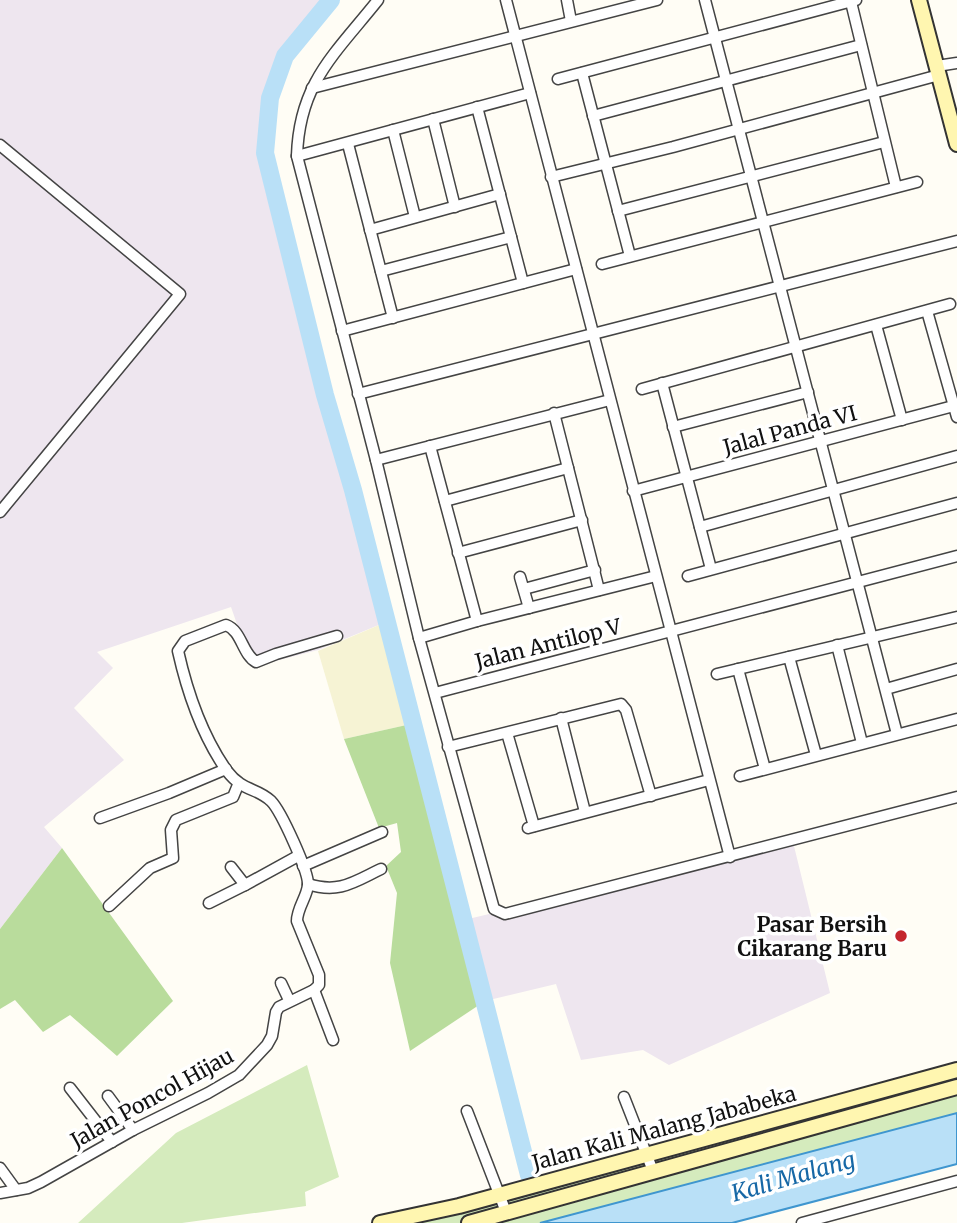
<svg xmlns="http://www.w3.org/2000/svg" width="957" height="1223" viewBox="0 0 957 1223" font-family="Merriweather,serif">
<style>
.industrial{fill:#eee6ef}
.farmland{fill:#f6f3d4}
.green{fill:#d5ebbd}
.forest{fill:#b9dc9c}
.water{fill:#b9e0f7;stroke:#3f96cf;stroke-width:2}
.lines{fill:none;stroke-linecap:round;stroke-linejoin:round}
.river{stroke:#b9e0f7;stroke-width:18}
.street-casing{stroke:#444;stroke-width:13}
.secondary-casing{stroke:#333;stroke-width:18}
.street{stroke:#fff;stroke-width:10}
.secondary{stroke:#fff6b0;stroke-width:14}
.poi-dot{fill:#c4262e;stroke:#fff;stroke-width:2.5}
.labels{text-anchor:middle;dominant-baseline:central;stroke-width:7;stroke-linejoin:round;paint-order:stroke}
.street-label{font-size:21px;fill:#111;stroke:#fff}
.poi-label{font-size:21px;font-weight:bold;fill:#111;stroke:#fff;text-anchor:end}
.water-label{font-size:23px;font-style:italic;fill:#1768a6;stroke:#fff}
</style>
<rect width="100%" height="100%" fill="#fffdf5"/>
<g class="industrial">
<polygon points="0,0 333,0 285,57 270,98 266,138 267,161 386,622 318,650 252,667 231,607 97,652 113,668 74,708 124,760 44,827 62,848 0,929"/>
<polygon points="793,842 830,993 669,1065 643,1050 581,1060 556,984 485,1001 464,920"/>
</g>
<polygon class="farmland" points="386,622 411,724 344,739 318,651"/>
<g class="green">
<polygon points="307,1065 339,1177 305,1192 306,1206 182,1223 78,1223 176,1133"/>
<polygon points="957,1070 957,1113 542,1223 380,1223"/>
</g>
<g class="forest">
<polygon points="411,724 485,1001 410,1051 390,963 397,893 386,866 401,852 397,823 379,828 344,739"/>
<polygon points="62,848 173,1001 117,1056 70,1015 43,1032 15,1000 0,1009 0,929"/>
</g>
<polygon class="water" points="957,1113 957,1164 732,1223 540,1223"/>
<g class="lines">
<polyline class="river" points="331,0 285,56 270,98 265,153 325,395 353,490 529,1175"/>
<g class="street-casing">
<g id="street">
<path d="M378,0C335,54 299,83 297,156L376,460L419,638L494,909L505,914L957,797"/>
<polyline points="506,0 730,857"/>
<polyline points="567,0 571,21"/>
<polyline points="705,0 897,734"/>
<polyline points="851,2 896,187"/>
<polyline points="937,66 957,63"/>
<polyline points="582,73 630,256"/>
<polyline points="558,79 856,0"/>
<polyline points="312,88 657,0"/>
<polyline points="477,107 523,283"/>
<polyline points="593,116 861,45"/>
<polyline points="433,119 455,207"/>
<polyline points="393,130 415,217"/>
<polyline points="348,144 393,318"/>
<polyline points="0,145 180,294 0,512"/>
<polyline points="297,156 530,93"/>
<polyline points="551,177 673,147 939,75"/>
<polyline points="618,211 884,142"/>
<polyline points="370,230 500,194"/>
<polyline points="602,264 917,182"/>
<polyline points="381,271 511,237"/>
<polyline points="927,311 957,417"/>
<polyline points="876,325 902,420"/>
<polyline points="342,331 576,269"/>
<polyline points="662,383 711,569"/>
<polyline points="642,389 950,304"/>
<polyline points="358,394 957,241"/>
<polyline points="554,413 599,590"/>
<polyline points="673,427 808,392"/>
<polyline points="430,446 477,621"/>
<polyline points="376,460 610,400"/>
<polyline points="633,491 957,405"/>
<polyline points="445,501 568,468"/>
<polyline points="700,527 957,456"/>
<polyline points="458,553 582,520"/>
<polyline points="688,576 957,503"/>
<polyline points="520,577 529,608"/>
<polyline points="524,589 595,570"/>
<polyline points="419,638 477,621 656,576"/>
<polyline points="837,645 862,743"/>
<polyline points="789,657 816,755"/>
<polyline points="738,669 765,769"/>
<polyline points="717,674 957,617"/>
<polyline points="886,689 957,669"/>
<polyline points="435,693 957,556"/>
<polyline points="561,718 585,812"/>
<polyline points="507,733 534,826"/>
<polyline points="448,747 621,704 626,710 651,796"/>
<polyline points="740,776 957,719"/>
<polyline points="100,818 169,793 226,769"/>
<polyline points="528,828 709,780"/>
<polyline points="303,866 382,832"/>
<polyline points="231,867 245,885 298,856"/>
<path d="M308,884C339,894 354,882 381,869"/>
<polyline points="209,903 245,885"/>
<polyline points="109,906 150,868 173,858 171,830 176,820 233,797 238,785"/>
<polyline points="281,983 289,1000"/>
<polyline points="314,990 333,1040"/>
<polyline points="70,1088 112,1142"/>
<polyline points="108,1096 133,1130"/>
<polyline points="624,1097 653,1171"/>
<polyline points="467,1111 506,1212"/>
<polyline points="0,1168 16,1190"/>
<path d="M0,1193L28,1188L41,1182L133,1130L208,1093L239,1075L267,1045L272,1036L276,1012L279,1007L314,990L319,985V975L297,921C297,908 307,897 308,885C309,872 281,811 271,801C256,787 243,792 227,771C203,737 187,691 178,651L185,641L226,625C242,631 242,654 256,662L276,654L337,636"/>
<polyline points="802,1223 957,1181"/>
</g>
</g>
<g class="secondary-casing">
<g id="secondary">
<polyline points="919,0 957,144"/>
<polyline points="380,1223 459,1206 957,1070"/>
<polyline points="469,1223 957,1087"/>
</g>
</g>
<use href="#street" class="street"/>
<use href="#secondary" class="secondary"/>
</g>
<circle class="poi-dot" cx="901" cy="936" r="7"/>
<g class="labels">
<g class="street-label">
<text transform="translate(790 430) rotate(-15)">Jalal Panda VI</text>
<text transform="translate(548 644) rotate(-14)">Jalan Antilop V</text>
<text transform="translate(152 1098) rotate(-29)">Jalan Poncol Hijau</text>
<text transform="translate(664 1128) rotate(-15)">Jalan Kali Malang Jababeka</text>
</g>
<g class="poi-label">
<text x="887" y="924">Pasar Bersih<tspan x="887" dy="24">Cikarang Baru</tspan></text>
</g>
<g class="water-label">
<text transform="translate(793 1176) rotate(-16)">Kali Malang</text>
</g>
</g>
</svg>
